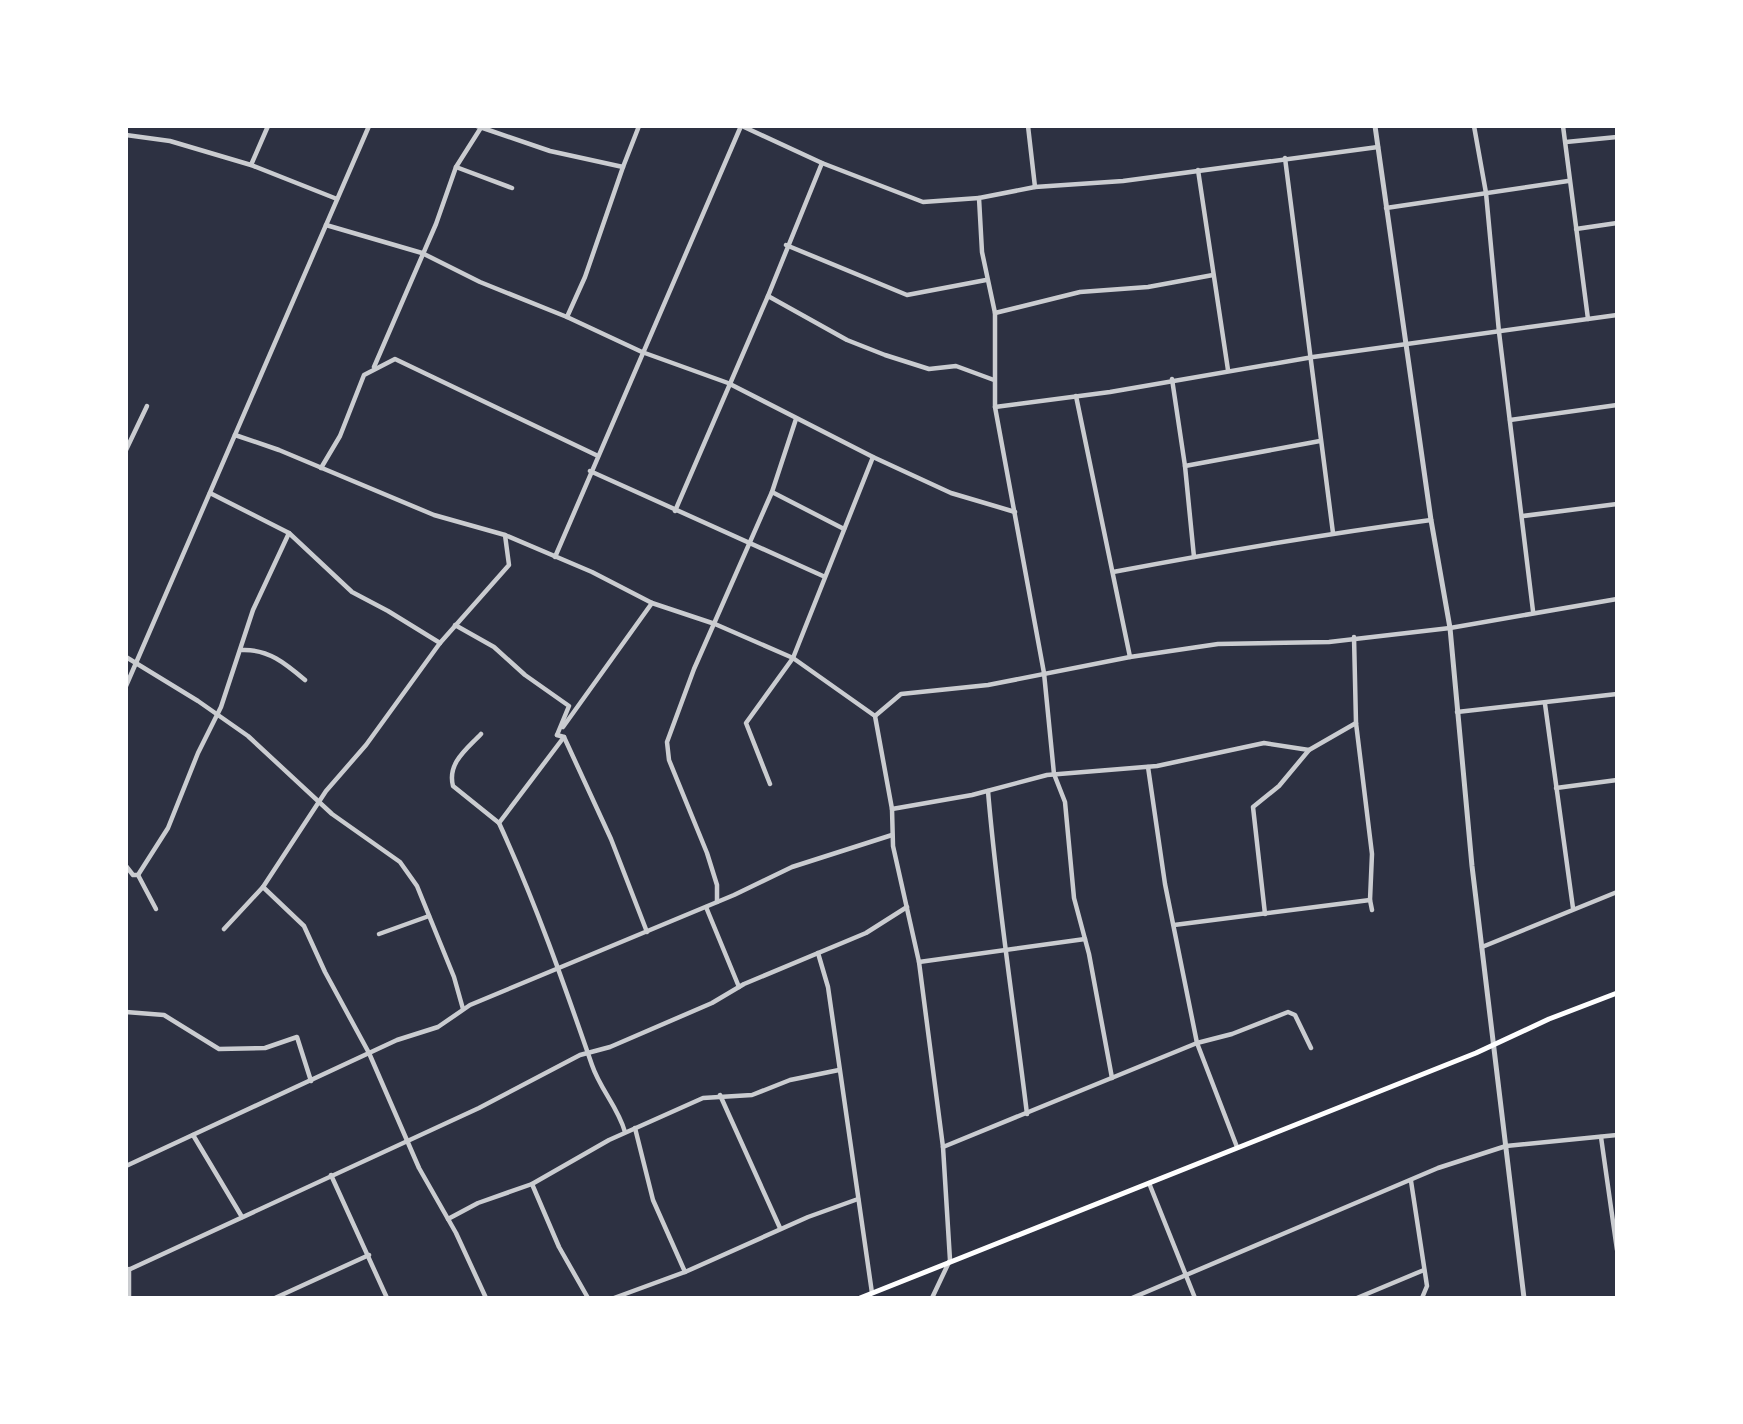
<svg xmlns="http://www.w3.org/2000/svg" width="1743" height="1424" viewBox="0 0 1743 1424" font-family="Cabin,sans-serif">
<style>
.lines{fill:none;stroke-linecap:round;stroke-linejoin:round}
.minor{stroke:#caccd0;stroke-width:4.5}
.tertiary{stroke:#caccd0;stroke-width:5}
.secondary{stroke:#fff;stroke-width:5}
</style>
<rect width="100%" height="100%" fill="#2d3142"/>
<g class="lines">
<g class="minor">
<polyline points="477,126 550,151 623,167 639,126"/>
<polyline points="742,126 822,163 923,202 979,198"/>
<polyline points="1028,126 1035,187"/>
<polyline points="1474,126 1486,193 1499,332 1533,611"/>
<polyline points="1563,126 1588,319"/>
<polyline points="126,135 170,141 251,165 268,126"/>
<polyline points="1566,142 1617,137"/>
<polyline points="1285,158 1333,533"/>
<polyline points="251,165 337,199"/>
<polyline points="456,167 512,188"/>
<polyline points="1198,170 1228,370"/>
<polyline points="1386,208 1568,181"/>
<polyline points="326,225 422,253 480,282 567,317 642,352 728,383 873,457 951,493 1015,512"/>
<polyline points="1576,229 1617,223"/>
<polyline points="786,245 907,295 986,280"/>
<polyline points="768,296 847,340 885,355 929,369 956,366 994,380"/>
<polyline points="995,313 1080,292 1148,287 1213,275"/>
<polyline points="567,317 585,277 623,167"/>
<polyline points="374,367 436,224 456,167 482,126"/>
<polyline points="1172,379 1185,466 1194,557"/>
<polyline points="1076,396 1130,657"/>
<polyline points="995,407 1110,392 1313,357 1617,315"/>
<polyline points="1510,420 1617,405"/>
<polyline points="235,435 279,450 434,515 505,535 592,572 652,603 715,624 793,658 875,716 892,809 893,846 919,962 943,1147 950,1260 932,1298"/>
<polyline points="126,450 147,406"/>
<polyline points="1185,466 1320,441"/>
<polyline points="321,468 340,436 364,375 395,359 596,455"/>
<polyline points="590,471 823,576"/>
<polyline points="772,492 844,529"/>
<polyline points="210,493 289,533 352,592 388,611 440,643"/>
<polyline points="675,511 768,296 822,163"/>
<polyline points="1523,516 1617,504"/>
<polyline points="555,557 741,126"/>
<path d="M1113,572C1219,552 1324,534 1431,520"/>
<polyline points="455,625 494,647 525,675 569,706 557,735"/>
<polyline points="1354,637 1356,723 1372,854 1370,900 1372,910"/>
<path d="M242,650C268,649 285,663 305,680"/>
<polyline points="126,657 198,701 248,736 332,814 400,862 417,886 454,977 463,1009"/>
<polyline points="126,686 369,126"/>
<polyline points="1545,704 1573,908"/>
<polyline points="1457,712 1617,694"/>
<polyline points="875,716 901,694 988,685 1130,657 1218,644 1329,642 1450,628 1617,599"/>
<polyline points="563,727 652,603"/>
<path d="M481,734C467,749 447,763 453,786L499,823"/>
<path d="M557,735L564,737L499,823C535,901 564,984 592,1065C600,1089 618,1107 625,1132"/>
<polyline points="564,737 611,839 647,932"/>
<polyline points="1148,767 1165,884 1197,1043 1237,1147"/>
<polyline points="770,784 746,723 793,658 873,457"/>
<polyline points="1556,788 1617,780"/>
<path d="M988,791C997,899 1014,1007 1027,1114"/>
<polyline points="892,809 972,795 1047,775 1157,766 1264,743 1309,750"/>
<polyline points="126,866 133,875 138,875 156,909"/>
<polyline points="138,875 168,828 198,753 221,707 253,610 289,533"/>
<polyline points="717,902 717,885 707,853 669,760 667,742 694,669 772,492 796,419"/>
<polyline points="706,907 739,987"/>
<polyline points="1265,914 1253,807 1279,786 1309,750 1356,723"/>
<polyline points="1174,925 1370,900"/>
<polyline points="224,929 263,887"/>
<polyline points="379,934 429,916"/>
<polyline points="1482,947 1617,892"/>
<polyline points="818,953 828,987 872,1293"/>
<polyline points="919,962 1085,939"/>
<polyline points="126,1012 164,1015 219,1049 265,1048 297,1037 311,1081"/>
<polyline points="1112,1078 1089,954 1074,898 1065,802 1054,774 1044,673 995,407 995,313 982,252 979,198 1035,187 1123,181 1378,147"/>
<polyline points="720,1095 780,1228"/>
<polyline points="635,1128 653,1200 685,1272"/>
<polyline points="193,1135 242,1217"/>
<polyline points="1601,1137 1617,1250"/>
<polyline points="943,1147 1197,1043 1232,1034 1288,1012 1295,1015 1311,1048"/>
<polyline points="126,1166 397,1040 438,1027 470,1005 734,895 792,867 892,835"/>
<polyline points="331,1175 387,1298"/>
<polyline points="1411,1181 1427,1286 1422,1298"/>
<polyline points="1149,1183 1195,1298"/>
<polyline points="532,1184 559,1247 588,1298"/>
<polyline points="448,1219 478,1203 532,1184 609,1140 703,1098 752,1095 790,1080 839,1070"/>
<polyline points="129,1269 129,1298"/>
<polyline points="126,1271 479,1108 580,1055 610,1047 712,1003 744,984 866,933 907,907"/>
<polyline points="275,1298 369,1255"/>
<polyline points="486,1298 456,1233 419,1168 369,1053 325,972 304,926 263,887 326,791 366,745 440,643 509,565 505,535"/>
<polyline points="614,1298 685,1272 808,1217 858,1199"/>
<polyline points="1132,1298 1438,1168 1506,1146 1617,1135"/>
<polyline points="1357,1298 1424,1270"/>
</g>
<polyline class="tertiary" points="1375,126 1431,520 1450,628 1472,866 1524,1298"/>
<polyline class="secondary" points="860,1298 1476,1053 1549,1019 1617,993"/>
</g>
<rect width="1743" height="1424" fill="none" stroke="#ffffff" stroke-width="256"/>
</svg>
